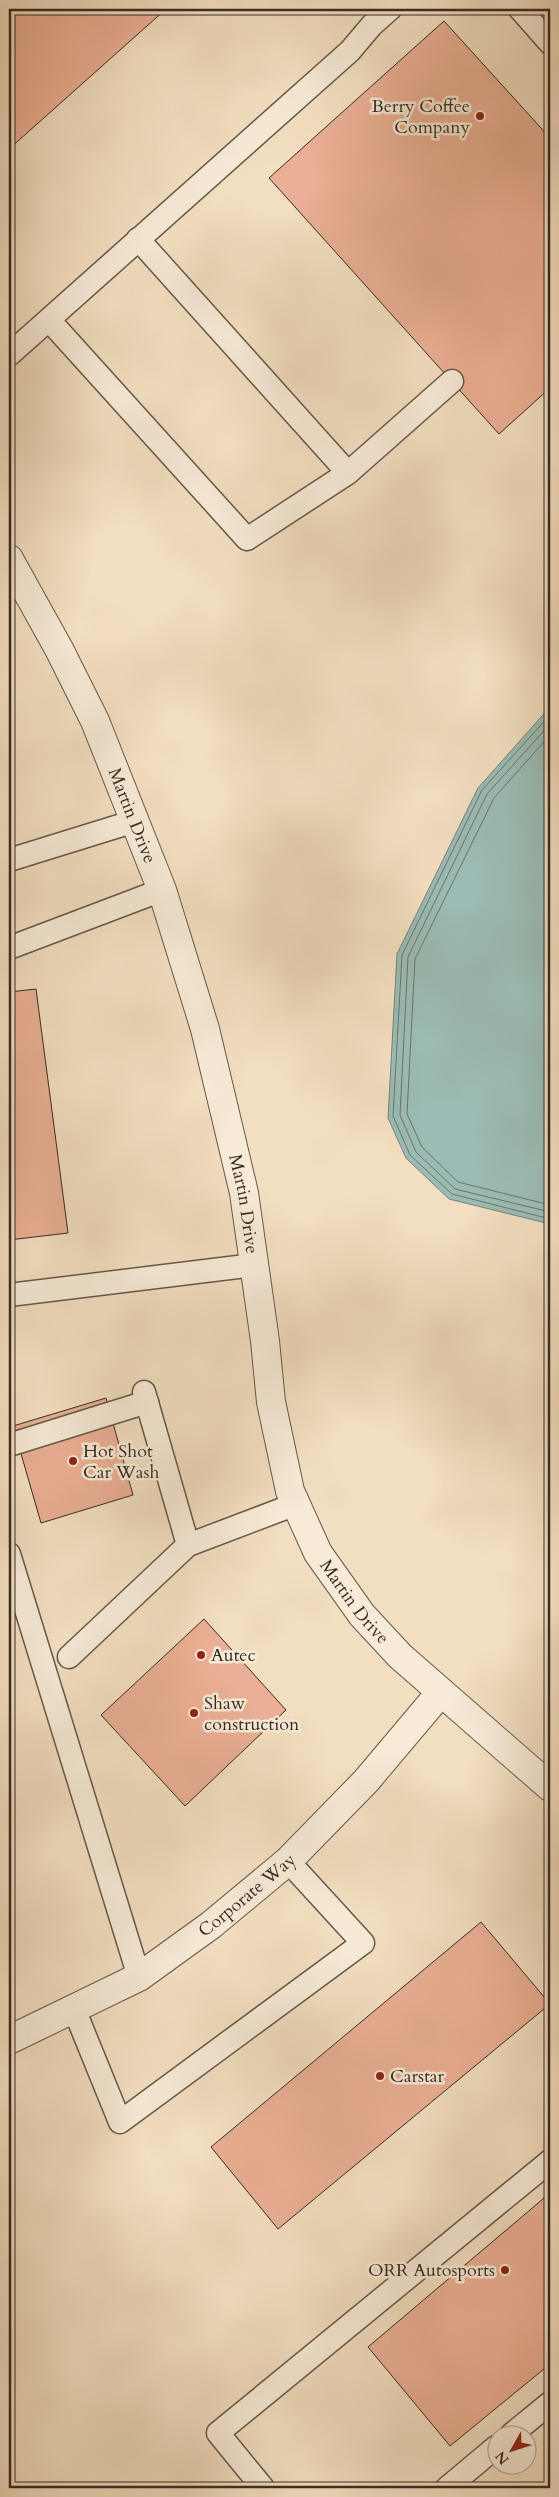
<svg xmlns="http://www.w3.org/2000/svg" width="559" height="2497" viewBox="0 0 559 2497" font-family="Cardo,serif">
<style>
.water{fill:#9bbcb5;stroke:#73827a}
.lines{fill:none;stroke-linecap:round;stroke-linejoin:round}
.shore{stroke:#68746c;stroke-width:1}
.building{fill:#eaaf94;stroke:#362c22}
.service-casing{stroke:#65584a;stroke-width:25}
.minor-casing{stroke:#65584a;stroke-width:30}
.tertiary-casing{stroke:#65584a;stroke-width:30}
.service{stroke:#f7ead6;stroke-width:22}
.minor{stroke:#f7ead6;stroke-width:28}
.tertiary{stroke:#f7ead6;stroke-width:28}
.poi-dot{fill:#8f2418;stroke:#f7ead6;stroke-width:2}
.labels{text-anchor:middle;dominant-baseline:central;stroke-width:5;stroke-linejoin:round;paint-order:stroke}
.poi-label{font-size:18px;fill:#362c22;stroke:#f7ead6;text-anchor:start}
.street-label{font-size:18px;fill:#362c22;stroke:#f7ead6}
</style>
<rect width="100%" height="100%" fill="#f2dec0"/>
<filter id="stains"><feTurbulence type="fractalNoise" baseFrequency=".004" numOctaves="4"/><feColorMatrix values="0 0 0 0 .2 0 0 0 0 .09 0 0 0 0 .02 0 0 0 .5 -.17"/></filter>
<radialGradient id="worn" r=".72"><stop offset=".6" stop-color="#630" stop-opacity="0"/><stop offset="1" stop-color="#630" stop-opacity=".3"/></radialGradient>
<polygon class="water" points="550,707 550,1224 449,1199 406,1158 388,1118 397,954 478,788"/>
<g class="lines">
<g class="shore">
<polyline points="550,715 482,790 402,955 393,1116 410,1155 452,1194 550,1219"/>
<polyline points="550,724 487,794 408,957 400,1115 416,1152 455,1189 550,1212"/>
<polyline points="550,735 494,798 415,959 407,1114 422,1147 458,1182 550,1205"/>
</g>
</g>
<g class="building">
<polygon points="9,9 166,9 9,149"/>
<polygon points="444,21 550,138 550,388 499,434 269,178"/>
<polygon points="36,989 68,1233 9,1240 9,992"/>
<polygon points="106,1398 133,1495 41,1523 13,1426"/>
<polygon points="204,1619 286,1710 185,1806 101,1715"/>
<polygon points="481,1922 550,2004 278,2229 211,2147"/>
<polygon points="550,2193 550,2364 450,2446 368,2347"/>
</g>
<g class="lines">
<g class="service-casing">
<g id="service">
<polyline points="520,9 550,43"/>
<polyline points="138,239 348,473 452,381"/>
<polyline points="49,320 247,539 348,473"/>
<polyline points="9,355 350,51 372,25 390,9"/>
<polyline points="9,860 135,821"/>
<polyline points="9,948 162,890"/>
<polyline points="9,1295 254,1265"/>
<polyline points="144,1392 188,1545"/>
<polyline points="9,1445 147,1402"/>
<polyline points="9,1554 139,1977"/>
<polyline points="69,1657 188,1545 296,1504"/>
<polyline points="74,2009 120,2122 363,1943 288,1861"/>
<polyline points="512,2434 550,2403"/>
<polyline points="263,2488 218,2433 550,2161"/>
<polyline points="447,2488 496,2447"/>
</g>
</g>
<g class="minor-casing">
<g id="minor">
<path id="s1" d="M9,2040L139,1977L211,1925L288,1861L366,1781L441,1692"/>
</g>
</g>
<g class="tertiary-casing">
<g id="tertiary">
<path id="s2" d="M9,559L59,649L95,721L162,890L205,1029L244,1193L265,1341L271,1402L290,1491L318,1553L362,1615L400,1656L550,1787"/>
</g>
</g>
<use href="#service" class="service"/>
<use href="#minor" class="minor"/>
<use href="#tertiary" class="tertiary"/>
</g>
<g class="poi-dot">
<circle cx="480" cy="116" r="5"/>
<circle cx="73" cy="1461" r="5"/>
<circle cx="201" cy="1655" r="5"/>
<circle cx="194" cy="1713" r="5"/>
<circle cx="380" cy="2076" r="5"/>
<circle cx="505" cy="2270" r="5"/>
</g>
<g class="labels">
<g class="poi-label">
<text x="470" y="106" text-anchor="end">Berry Coffee<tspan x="470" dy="21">Company</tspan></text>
<text x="83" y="1451">Hot Shot<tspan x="83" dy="21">Car Wash</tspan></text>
<text x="211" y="1655">Autec</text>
<text x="204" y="1703">Shaw<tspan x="204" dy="21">construction</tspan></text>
<text x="390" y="2076">Carstar</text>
<text x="495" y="2270" text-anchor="end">ORR Autosports</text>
</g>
<g class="street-label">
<text stroke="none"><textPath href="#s2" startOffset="285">Martin Drive</textPath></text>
<text stroke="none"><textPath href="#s2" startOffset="690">Martin Drive</textPath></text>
<text stroke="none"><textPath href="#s2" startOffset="1110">Martin Drive</textPath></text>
<text stroke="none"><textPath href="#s1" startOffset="280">Corporate Way</textPath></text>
</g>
</g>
<rect width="559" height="2497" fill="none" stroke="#f2dec0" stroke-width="30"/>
<rect x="10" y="10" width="539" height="2477" fill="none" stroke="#362c22" stroke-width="2.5"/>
<rect x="15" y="15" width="529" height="2467" fill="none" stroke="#362c22"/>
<g transform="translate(512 2450) rotate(231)"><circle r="24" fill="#f7ead6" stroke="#aa9e8e"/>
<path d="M0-4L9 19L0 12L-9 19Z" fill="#8f2418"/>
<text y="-8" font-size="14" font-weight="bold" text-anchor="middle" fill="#362c22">N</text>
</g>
<rect width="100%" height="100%" filter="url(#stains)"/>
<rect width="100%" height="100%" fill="url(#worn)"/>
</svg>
